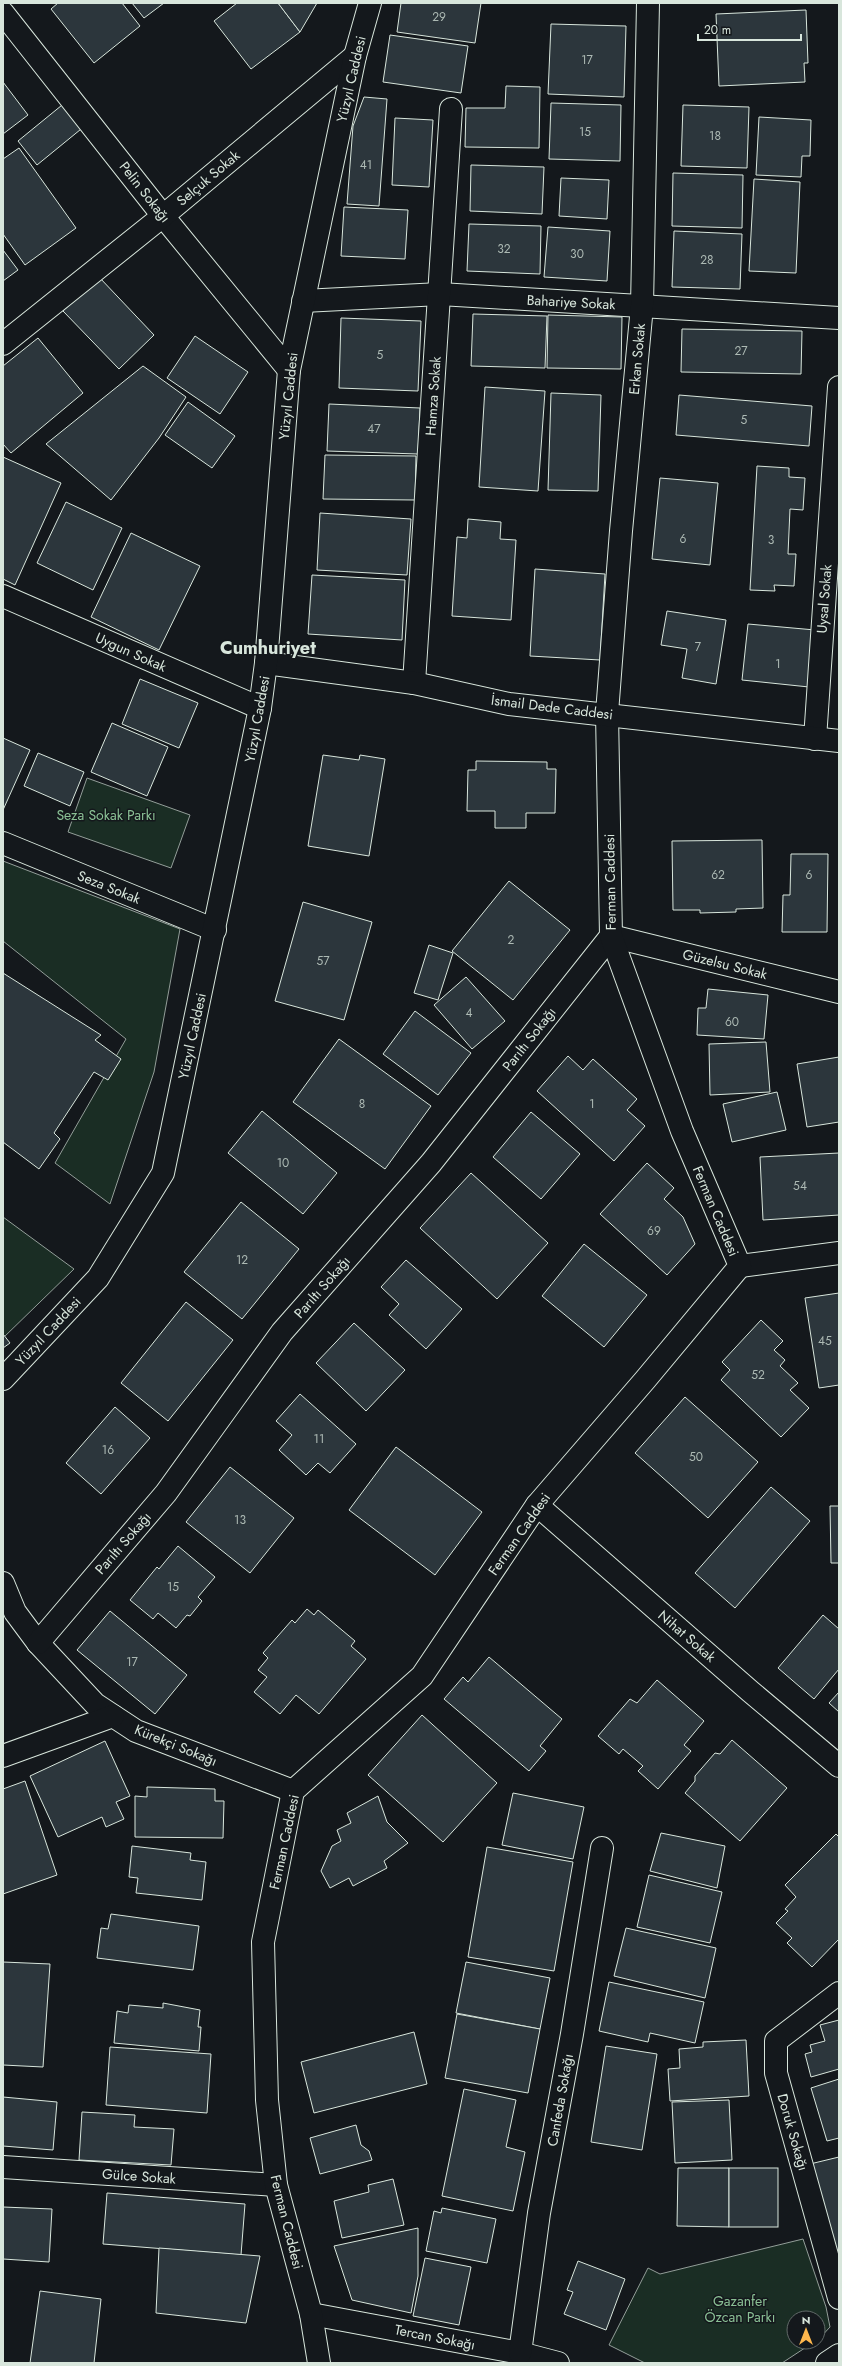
<svg xmlns="http://www.w3.org/2000/svg" width="842" height="2366" viewBox="0 0 842 2366" font-family="Jost,sans-serif">
<style>
.green{fill:#1a2d24;stroke:#939e99}
.building{fill:#2c363c;stroke:#d8e6dc}
.lines{fill:none;stroke-linecap:round;stroke-linejoin:round}
.street-casing{stroke:#d8e6dc;stroke-width:24}
.secondary-casing{stroke:#d8e6dc;stroke-width:24}
.street{stroke:#14181c;stroke-width:22}
.secondary{stroke:#14181c;stroke-width:22}
.labels{text-anchor:middle;dominant-baseline:central;stroke-width:3;stroke-linejoin:round;paint-order:stroke}
.number-label{font-size:12px;fill:#adbab4}
.street-label{font-size:14px;fill:#d8e6dc;stroke:#14181c}
.park-label{font-size:14px;fill:#8ac095;stroke:#14181c}
.district-label{font-size:18px;font-weight:bold;fill:#d8e6dc;stroke:#14181c}
</style>
<rect width="100%" height="100%" fill="#14181c"/>
<g class="green">
<polygon points="87,778 190,815 171,868 68,832"/>
<polygon points="3,861 180,929 154,1072 110,1204 55,1163 126,1039 3,941"/>
<polygon points="3,1217 74,1269 3,1338"/>
<polygon points="803,2239 826,2307 830,2327 818,2340 818,2318 794,2318 794,2342 814,2342 782,2363 645,2363 609,2345 648,2268 660,2274"/>
</g>
<g class="building">
<polygon points="58,3 122,3 140,26 94,63 51,9"/>
<polygon points="132,3 164,3 144,18"/>
<polygon points="237,3 278,3 300,32 251,69 214,21"/>
<polygon points="278,3 317,3 300,32"/>
<polygon points="401,3 481,3 475,43 397,32"/>
<polygon points="806,10 808,63 804,63 805,82 719,86 716,14"/>
<polygon points="551,24 626,26 624,97 548,94"/>
<polygon points="390,35 468,46 461,93 383,82"/>
<polygon points="3,82 28,115 3,134"/>
<polygon points="506,86 540,87 539,148 465,147 466,108 505,108"/>
<polygon points="364,97 387,99 379,206 347,204 353,126"/>
<polygon points="67,101 86,125 37,165 18,141"/>
<polygon points="551,103 621,105 620,161 549,159"/>
<polygon points="683,105 749,107 747,168 681,166"/>
<polygon points="759,117 811,120 810,156 802,156 801,177 756,175"/>
<polygon points="395,118 433,120 429,187 392,185"/>
<polygon points="19,148 76,228 25,265 3,234 3,159"/>
<polygon points="471,165 544,167 542,214 470,211"/>
<polygon points="673,173 743,175 742,228 672,226"/>
<polygon points="561,178 609,180 607,219 559,216"/>
<polygon points="754,179 800,182 796,273 749,271"/>
<polygon points="344,207 408,210 405,259 341,256"/>
<polygon points="469,224 541,226 540,274 467,271"/>
<polygon points="548,227 610,231 607,281 544,277"/>
<polygon points="674,231 742,234 740,289 672,287"/>
<polygon points="3,250 18,270 3,281"/>
<polygon points="99,277 154,335 119,369 63,311"/>
<polygon points="473,314 547,316 545,368 471,366"/>
<polygon points="548,315 622,317 621,369 547,368"/>
<polygon points="341,318 421,321 418,391 339,388"/>
<polygon points="682,329 802,331 801,374 681,372"/>
<polygon points="195,336 248,372 220,414 167,378"/>
<polygon points="38,338 83,393 11,453 3,444 3,366"/>
<polygon points="143,366 186,397 159,438 111,500 46,444"/>
<polygon points="485,387 545,391 538,491 479,487"/>
<polygon points="551,393 601,395 598,491 548,490"/>
<polygon points="679,395 812,406 809,446 676,435"/>
<polygon points="188,402 235,436 212,468 165,435"/>
<polygon points="329,404 420,408 418,454 327,451"/>
<polygon points="325,455 416,456 415,500 323,499"/>
<polygon points="3,457 61,483 15,585 3,579"/>
<polygon points="757,466 789,468 789,477 805,478 803,510 790,509 788,554 796,554 794,586 774,585 775,591 750,590"/>
<polygon points="660,478 718,483 710,565 652,559"/>
<polygon points="66,502 122,528 93,590 37,563"/>
<polygon points="320,513 411,519 407,575 317,570"/>
<polygon points="468,519 501,522 500,539 516,540 511,620 452,616 457,537 467,538"/>
<polygon points="131,533 200,566 159,650 91,617"/>
<polygon points="535,569 605,574 600,660 530,656"/>
<polygon points="312,575 405,580 402,640 308,634"/>
<polygon points="667,611 726,620 716,684 682,678 687,649 661,645"/>
<polygon points="748,624 815,630 809,687 742,680"/>
<polygon points="140,679 198,703 179,748 122,724"/>
<polygon points="112,723 168,747 147,796 91,772"/>
<polygon points="3,738 30,750 3,810"/>
<polygon points="38,753 84,772 70,806 24,786"/>
<polygon points="323,755 359,760 360,755 385,759 369,856 308,846"/>
<polygon points="476,761 547,762 547,769 556,769 555,813 526,813 526,828 495,828 495,811 467,811 468,770 476,770"/>
<polygon points="762,840 763,908 736,909 736,912 700,913 700,910 673,910 672,841"/>
<polygon points="791,854 828,854 827,932 782,932 783,895 790,895"/>
<polygon points="509,881 570,930 513,1000 452,951"/>
<polygon points="303,902 372,922 344,1020 275,1001"/>
<polygon points="429,945 453,953 438,1000 414,993"/>
<polygon points="3,973 101,1035 95,1040 121,1059 108,1080 94,1072 54,1133 60,1139 39,1169 3,1142"/>
<polygon points="466,977 505,1021 472,1049 434,1005"/>
<polygon points="708,989 768,995 764,1039 697,1035 698,1008 706,1008"/>
<polygon points="415,1011 471,1053 438,1095 383,1054"/>
<polygon points="339,1039 431,1106 385,1169 293,1102"/>
<polygon points="766,1042 770,1092 710,1095 709,1044"/>
<polygon points="568,1056 583,1070 593,1059 637,1099 627,1110 645,1126 614,1161 537,1091"/>
<polygon points="839,1057 839,1122 807,1127 797,1064"/>
<polygon points="777,1092 786,1130 732,1142 723,1104"/>
<polygon points="262,1111 337,1173 303,1214 228,1153"/>
<polygon points="531,1112 580,1154 541,1199 493,1157"/>
<polygon points="839,1153 839,1215 763,1220 760,1157"/>
<polygon points="647,1163 674,1188 664,1199 683,1217 695,1244 667,1275 600,1214"/>
<polygon points="471,1173 548,1243 497,1299 420,1228"/>
<polygon points="241,1202 299,1249 242,1319 184,1272"/>
<polygon points="584,1244 647,1295 604,1347 542,1296"/>
<polygon points="406,1260 462,1309 426,1349 389,1315 399,1304 381,1287"/>
<polygon points="839,1293 839,1385 819,1388 805,1298"/>
<polygon points="186,1302 233,1340 168,1421 121,1383"/>
<polygon points="761,1320 783,1341 774,1350 785,1360 780,1366 798,1383 790,1390 809,1408 781,1437 721,1380 730,1370 722,1362"/>
<polygon points="354,1323 405,1370 366,1411 316,1363"/>
<polygon points="3,1334 10,1343 3,1348"/>
<polygon points="300,1394 356,1444 330,1473 318,1463 306,1475 279,1450 292,1435 276,1421"/>
<polygon points="685,1397 758,1462 708,1518 635,1453"/>
<polygon points="115,1407 150,1438 101,1494 66,1463"/>
<polygon points="396,1447 482,1512 435,1575 349,1510"/>
<polygon points="230,1467 294,1518 250,1573 186,1522"/>
<polygon points="771,1487 810,1521 735,1608 695,1573"/>
<polygon points="830,1506 839,1506 839,1563 831,1563"/>
<polygon points="178,1546 215,1577 198,1597 202,1601 190,1616 187,1615 176,1628 158,1613 153,1619 130,1600 157,1567 159,1569"/>
<polygon points="307,1609 314,1615 318,1610 355,1641 351,1646 366,1659 319,1714 296,1695 280,1714 254,1692 267,1677 258,1670 268,1658 263,1653 292,1620 295,1623"/>
<polygon points="110,1611 187,1675 155,1714 77,1650"/>
<polygon points="823,1615 839,1629 839,1669 814,1699 778,1668"/>
<polygon points="489,1657 562,1719 540,1746 546,1751 529,1771 444,1699 463,1677 468,1682"/>
<polygon points="657,1680 704,1721 684,1745 691,1751 658,1789 638,1771 643,1766 623,1749 619,1754 598,1736 630,1699 637,1703"/>
<polygon points="839,1692 839,1712 829,1703"/>
<polygon points="422,1715 497,1783 443,1842 368,1775"/>
<polygon points="732,1740 787,1788 740,1841 685,1793 695,1781 695,1776 715,1753 720,1754"/>
<polygon points="105,1741 130,1796 116,1802 124,1819 106,1827 102,1817 58,1837 30,1776"/>
<polygon points="25,1781 57,1875 3,1894 3,1789"/>
<polygon points="147,1787 215,1789 215,1801 224,1801 223,1838 135,1837 135,1796 147,1797"/>
<polygon points="513,1793 584,1807 573,1859 502,1845"/>
<polygon points="378,1796 387,1822 408,1843 384,1861 387,1868 353,1886 349,1878 330,1888 321,1871 332,1846 341,1841 337,1830 351,1823 347,1813"/>
<polygon points="661,1833 725,1846 717,1888 650,1871"/>
<polygon points="836,1834 839,1837 839,1939 812,1967 787,1943 792,1938 776,1923 788,1911 785,1909 796,1897 785,1885"/>
<polygon points="132,1846 191,1853 190,1860 206,1862 202,1900 136,1893 138,1878 129,1877"/>
<polygon points="487,1847 573,1862 554,1971 468,1957"/>
<polygon points="649,1875 722,1892 710,1943 637,1927"/>
<polygon points="111,1914 199,1926 193,1970 97,1958 101,1928 108,1929"/>
<polygon points="626,1928 716,1948 705,1998 614,1976"/>
<polygon points="3,1962 50,1964 43,2067 3,2065"/>
<polygon points="466,1962 550,1978 540,2029 456,2013"/>
<polygon points="609,1982 704,2002 695,2043 650,2033 648,2042 599,2031"/>
<polygon points="163,2003 200,2010 198,2027 201,2027 199,2051 114,2043 117,2011 128,2013 129,2005 163,2008"/>
<polygon points="457,2014 540,2029 528,2093 445,2078"/>
<polygon points="839,2020 839,2069 811,2077 805,2054 812,2052 810,2045 825,2041 820,2025"/>
<polygon points="414,2032 427,2084 314,2113 301,2062"/>
<polygon points="746,2040 749,2096 670,2101 668,2069 680,2068 679,2049 703,2047 703,2042"/>
<polygon points="606,2046 657,2054 642,2150 591,2142"/>
<polygon points="110,2047 211,2054 207,2113 106,2105"/>
<polygon points="839,2079 839,2138 827,2141 811,2088"/>
<polygon points="464,2089 516,2100 506,2147 525,2152 513,2211 442,2196"/>
<polygon points="3,2097 57,2102 53,2150 3,2146"/>
<polygon points="729,2100 732,2160 675,2163 672,2102"/>
<polygon points="82,2112 135,2115 134,2127 174,2129 171,2165 79,2160"/>
<polygon points="356,2125 361,2145 369,2151 372,2160 320,2174 310,2138"/>
<polygon points="839,2157 839,2272 810,2164"/>
<polygon points="678,2168 729,2168 729,2227 677,2226"/>
<rect x="729" y="2168" width="49" height="59"/>
<polygon points="393,2179 404,2225 342,2238 334,2201 369,2192 368,2185"/>
<polygon points="107,2193 245,2204 241,2255 103,2244"/>
<polygon points="3,2207 52,2209 49,2262 3,2259"/>
<polygon points="442,2208 496,2219 487,2263 426,2251 434,2211 441,2213"/>
<polygon points="418,2228 418,2276 411,2313 352,2300 334,2246"/>
<polygon points="159,2248 260,2256 246,2323 156,2313"/>
<polygon points="425,2258 471,2267 459,2325 413,2316"/>
<polygon points="578,2261 625,2279 606,2330 564,2314 573,2292 567,2290"/>
<polygon points="40,2291 101,2299 94,2363 30,2363"/>
</g>
<g class="lines">
<g class="street-casing">
<g id="street">
<polyline points="3,13 163,216 289,370"/>
<polyline points="303,301 440,294 839,318"/>
<polyline points="3,344 163,216 355,56"/>
<polyline points="3,596 260,708"/>
<polyline points="414,683 451,109"/>
<polyline points="815,739 839,387"/>
<polyline points="3,843 215,930"/>
<polyline points="740,1266 839,1253"/>
<polyline points="537,1505 751,1692 839,1766"/>
<polyline points="3,1583 15,1612 38,1643 95,1704 136,1731 293,1791"/>
<polyline points="38,1643 166,1493 282,1332 431,1163 611,936 839,992"/>
<polyline points="3,1756 113,1716"/>
<polyline points="839,1993 776,2041 776,2073 839,2298"/>
<polyline points="3,2167 276,2185"/>
<polyline points="311,2314 520,2353 558,2363"/>
<polyline points="520,2353 539,2213 572,2034 602,1848"/>
<polyline points="319,2363 311,2314 276,2185 267,2100 263,1942 293,1791 422,1676 537,1505 645,1380 740,1266 682,1131 611,936 607,713 621,531 642,306 648,3"/>
<polyline points="827,2363 839,2355"/>
</g>
</g>
<g class="secondary-casing">
<g id="secondary">
<polyline points="266,663 414,683 509,704 839,741"/>
<polyline points="3,1379 98,1278 163,1173 260,708 266,663 289,370 355,56 370,3"/>
</g>
</g>
<use href="#street" class="street"/>
<use href="#secondary" class="secondary"/>
</g>
<g class="labels">
<g class="number-label">
<text x="439" y="17">29</text>
<text x="587" y="60">17</text>
<text x="585" y="132">15</text>
<text x="715" y="136">18</text>
<text x="366" y="165">41</text>
<text x="504" y="249">32</text>
<text x="577" y="254">30</text>
<text x="707" y="260">28</text>
<text x="741" y="351">27</text>
<text x="380" y="355">5</text>
<text x="744" y="420">5</text>
<text x="374" y="429">47</text>
<text x="683" y="539">6</text>
<text x="771" y="540">3</text>
<text x="698" y="647">7</text>
<text x="778" y="664">1</text>
<text x="718" y="875">62</text>
<text x="809" y="875">6</text>
<text x="511" y="940">2</text>
<text x="323" y="961">57</text>
<text x="469" y="1013">4</text>
<text x="732" y="1022">60</text>
<text x="362" y="1104">8</text>
<text x="592" y="1104">1</text>
<text x="283" y="1163">10</text>
<text x="800" y="1186">54</text>
<text x="654" y="1231">69</text>
<text x="242" y="1260">12</text>
<text x="825" y="1341">45</text>
<text x="758" y="1375">52</text>
<text x="319" y="1439">11</text>
<text x="108" y="1450">16</text>
<text x="696" y="1457">50</text>
<text x="240" y="1520">13</text>
<text x="173" y="1587">15</text>
<text x="132" y="1662">17</text>
</g>
<g class="street-label">
<text transform="translate(351 79) rotate(-77)">Yüzyıl Caddesi</text>
<text transform="translate(208 178) rotate(-40)">Selçuk Sokak</text>
<text transform="translate(145 192) rotate(52)">Pelin Sokağı</text>
<text transform="translate(571 302) rotate(3)">Bahariye Sokak</text>
<text transform="translate(637 359) rotate(-85)">Erkan Sokak</text>
<text transform="translate(288 396) rotate(-84)">Yüzyıl Caddesi</text>
<text transform="translate(433 396) rotate(-86)">Hamza Sokak</text>
<text transform="translate(824 599) rotate(-86)">Uysal Sokak</text>
<text transform="translate(131 652) rotate(24)">Uygun Sokak</text>
<text transform="translate(552 707) rotate(7)">İsmail Dede Caddesi</text>
<text transform="translate(257 719) rotate(-80)">Yüzyıl Caddesi</text>
<text transform="translate(610 882) rotate(-91)">Ferman Caddesi</text>
<text transform="translate(109 887) rotate(22)">Seza Sokak</text>
<text transform="translate(725 964) rotate(14)">Güzelsu Sokak</text>
<text transform="translate(192 1036) rotate(-78)">Yüzyıl Caddesi</text>
<text transform="translate(529 1039) rotate(-52)">Parıltı Sokağı</text>
<text transform="translate(716 1211) rotate(67)">Ferman Caddesi</text>
<text transform="translate(322 1287) rotate(-49)">Parıltı Sokağı</text>
<text transform="translate(48 1331) rotate(-47)">Yüzyıl Caddesi</text>
<text transform="translate(519 1534) rotate(-55)">Ferman Caddesi</text>
<text transform="translate(123 1543) rotate(-49)">Parıltı Sokağı</text>
<text transform="translate(687 1636) rotate(41)">Nihat Sokak</text>
<text transform="translate(176 1745) rotate(22)">Kürekçi Sokağı</text>
<text transform="translate(284 1842) rotate(-78)">Ferman Caddesi</text>
<text transform="translate(560 2100) rotate(-80)">Canfeda Sokağı</text>
<text transform="translate(793 2132) rotate(74)">Doruk Sokağı</text>
<text transform="translate(139 2176) rotate(4)">Gülce Sokak</text>
<text transform="translate(287 2222) rotate(76)">Ferman Caddesi</text>
<text transform="translate(435 2337) rotate(11)">Tercan Sokağı</text>
</g>
<g class="park-label">
<text x="106" y="815">Seza Sokak Parkı</text>
<text x="740" y="2301">Gazanfer<tspan x="740" dy="16">Özcan Parkı</tspan></text>
</g>
<g class="district-label">
<text x="268" y="648">Cumhuriyet</text>
</g>
</g>
<rect width="842" height="2366" fill="none" stroke="#d8e6dc" stroke-width="8"/>
<g transform="translate(806 2330)"><circle r="19" fill="#14181c" stroke="#626a69"/>
<path d="M0-3L7 15L0 10L-7 15Z" fill="#ffb74d"/>
<text y="-6" font-size="11" font-weight="bold" text-anchor="middle" fill="#d8e6dc">N</text>
</g>
<path d="M698 34v6h103v-6" fill="none" stroke="#d8e6dc" stroke-width="2"/>
<text x="704" y="34" font-size="12" fill="#d8e6dc" stroke="#14181c" stroke-width="3" paint-order="stroke">20 m</text>
</svg>
